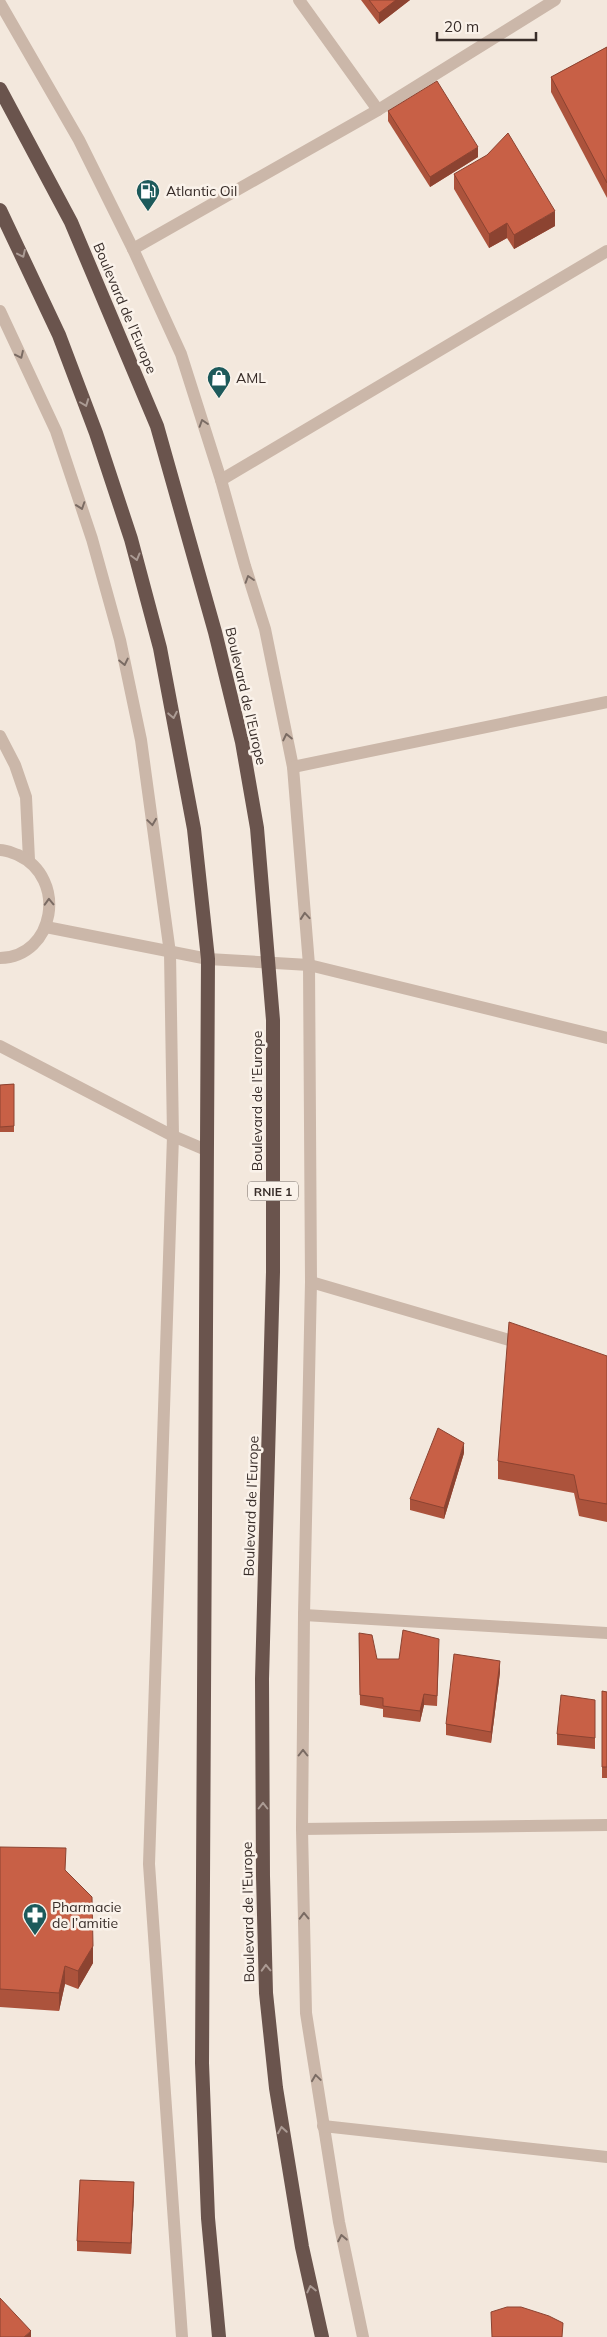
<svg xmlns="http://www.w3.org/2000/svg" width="607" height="2337" viewBox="0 0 607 2337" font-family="Mulish,sans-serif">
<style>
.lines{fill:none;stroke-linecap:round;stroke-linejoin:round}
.minor{stroke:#cbb7a9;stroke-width:12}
.tertiary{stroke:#cbb7a9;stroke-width:12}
.trunk{stroke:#6a544d;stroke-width:14}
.wall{fill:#ac533c}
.shaded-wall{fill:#8c4331}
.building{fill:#c86046;stroke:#8c4331}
.oneway{stroke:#ab9b94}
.oneway2{stroke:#7a6b63}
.labels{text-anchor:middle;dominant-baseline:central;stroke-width:5;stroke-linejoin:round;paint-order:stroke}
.shield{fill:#faf2ea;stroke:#726863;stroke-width:1}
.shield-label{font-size:12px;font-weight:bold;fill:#382d29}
.poi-label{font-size:14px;fill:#382d29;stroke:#faf2ea;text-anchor:start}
.street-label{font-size:14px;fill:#382d29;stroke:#faf2ea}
</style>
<rect width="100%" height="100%" fill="#f3e8dd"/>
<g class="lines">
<g class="minor">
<polyline points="299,0 378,110"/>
<polyline points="0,3 79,140 133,249 181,354 221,480 245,566 265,629 293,767 309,965 311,1282 304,1615 302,1829 306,2013 339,2222 363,2337"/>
<polyline points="133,249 378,110 555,0"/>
<polyline points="0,311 56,431 92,539 120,640 141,740 170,953 173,1136 149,1864 182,2337"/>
<polyline points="221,480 607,251"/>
<polyline points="0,736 15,765 26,797 29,860"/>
<polyline points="293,767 607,702"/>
<path d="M0,850C7,850 12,853 18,855C68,878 55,957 0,958"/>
<polyline points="46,927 208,959"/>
<polyline points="0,1046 173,1136 206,1150"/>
<polyline points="311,1282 523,1344"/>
<polyline points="304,1615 607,1633"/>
<polyline points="302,1829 607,1825"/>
<polyline points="323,2126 607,2157"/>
</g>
<polyline class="tertiary" points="208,959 309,965 607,1038"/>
<g class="trunk">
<polyline points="0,89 71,222 157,426 215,632 242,742 257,828 273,1020 273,1272 262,1679 263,1876 266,1993 276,2088 302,2247 322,2337"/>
<polyline points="0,210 59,335 96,433 131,539 160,648 194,829 208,959 202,2063 208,2218 219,2337"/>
</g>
</g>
<g class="wall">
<polygon points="361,0 410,0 379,24"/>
<polygon points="607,47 607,198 551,92 551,77"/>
<polygon points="388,111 478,157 430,187 388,121"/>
<polygon points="454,174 555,226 514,249 507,238 489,248 454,189"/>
<polygon points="14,1084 14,1132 0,1132 0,1085"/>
<polygon points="607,1356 607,1522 579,1516 574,1493 498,1479 498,1461"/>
<polygon points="464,1453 444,1519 410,1510 410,1499"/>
<polygon points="359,1633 377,1659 399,1659 439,1650 437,1706 424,1705 420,1722 383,1717 383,1709 360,1705"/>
<polygon points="500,1672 491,1743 446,1735 446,1724"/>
<polygon points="602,1691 607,1692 607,1778 602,1778"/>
<polygon points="595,1700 595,1749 557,1745 557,1734"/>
<polygon points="0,1847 66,1871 93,1963 78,1989 65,1984 59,2011 0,2007"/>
<polygon points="134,2193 131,2254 77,2251 77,2241"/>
</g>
<g class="shaded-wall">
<polygon points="396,0 410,0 379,24 379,13"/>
<polygon points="478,147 478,157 430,187 430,177"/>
<polygon points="555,211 555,226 514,249 514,235"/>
<polygon points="507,223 507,238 489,248 489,234"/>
<polygon points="464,1443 464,1453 444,1519 444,1508"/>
<polygon points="500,1661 500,1672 491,1743 491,1732"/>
<polygon points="424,1694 424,1705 420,1722 420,1711"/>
<polygon points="93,1946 93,1963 78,1989 78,1971"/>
<polygon points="65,1966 65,1984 59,2011 59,1993"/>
<polygon points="134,2182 134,2193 131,2254 131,2243"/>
<polygon points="31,2331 31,2337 24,2337"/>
</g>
<g class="building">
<polygon points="369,0 396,0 379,13"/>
<polygon points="607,47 607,183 551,77"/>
<polygon points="437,81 478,147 430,177 388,111"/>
<polygon points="508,133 555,211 514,235 507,223 489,234 454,174 487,155"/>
<polygon points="14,1084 14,1126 0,1127 0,1085"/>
<polygon points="509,1322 607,1356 607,1504 579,1499 574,1475 498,1461"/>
<polygon points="438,1428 464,1443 444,1508 410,1499"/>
<polygon points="403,1630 439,1639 437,1696 424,1694 420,1711 383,1706 383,1698 360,1695 359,1633 372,1635 377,1659 399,1659"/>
<polygon points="454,1654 500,1661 491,1732 446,1724"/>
<polygon points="602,1691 607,1692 607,1767 602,1767"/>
<polygon points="561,1695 595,1700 595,1738 557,1734"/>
<polygon points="0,1847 66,1848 65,1870 92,1897 93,1946 78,1971 65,1966 59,1993 0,1989"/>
<polygon points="80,2180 134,2182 131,2243 77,2241"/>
<polygon points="0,2298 31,2331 24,2337 0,2337"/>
<polygon points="507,2307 521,2307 549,2316 563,2323 562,2337 492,2337 491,2312"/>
</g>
<defs><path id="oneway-chevron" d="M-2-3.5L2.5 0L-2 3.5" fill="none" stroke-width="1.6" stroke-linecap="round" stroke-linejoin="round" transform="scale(1.25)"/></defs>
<g class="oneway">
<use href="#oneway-chevron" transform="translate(22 254) rotate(65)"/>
<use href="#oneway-chevron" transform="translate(85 403) rotate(69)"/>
<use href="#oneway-chevron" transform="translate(136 557) rotate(75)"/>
<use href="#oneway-chevron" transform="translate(173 715) rotate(79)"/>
<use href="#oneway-chevron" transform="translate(263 1806) rotate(-90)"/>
<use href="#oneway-chevron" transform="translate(266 1968) rotate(-92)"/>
<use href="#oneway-chevron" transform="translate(282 2130) rotate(-99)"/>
<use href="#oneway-chevron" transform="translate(311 2289) rotate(-103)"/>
</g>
<g class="oneway2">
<use href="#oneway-chevron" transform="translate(20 355) rotate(65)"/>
<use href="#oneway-chevron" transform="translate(203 423) rotate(-108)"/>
<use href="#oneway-chevron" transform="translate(81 506) rotate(71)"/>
<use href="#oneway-chevron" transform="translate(249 579) rotate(-108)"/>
<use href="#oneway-chevron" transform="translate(124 662) rotate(78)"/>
<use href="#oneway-chevron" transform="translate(287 737) rotate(-102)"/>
<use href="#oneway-chevron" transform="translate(152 822) rotate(82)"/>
<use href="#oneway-chevron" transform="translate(49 902) rotate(-92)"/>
<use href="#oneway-chevron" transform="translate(305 916) rotate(-95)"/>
<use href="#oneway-chevron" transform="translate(303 1753) rotate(-90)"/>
<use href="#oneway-chevron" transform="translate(304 1916) rotate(-91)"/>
<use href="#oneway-chevron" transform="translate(316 2078) rotate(-98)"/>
<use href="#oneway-chevron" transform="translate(342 2238) rotate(-101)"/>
</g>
<defs>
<g id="fuel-pin" transform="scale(1.25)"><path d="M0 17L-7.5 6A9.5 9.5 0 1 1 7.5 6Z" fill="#1d5a5b" stroke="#faf2ea"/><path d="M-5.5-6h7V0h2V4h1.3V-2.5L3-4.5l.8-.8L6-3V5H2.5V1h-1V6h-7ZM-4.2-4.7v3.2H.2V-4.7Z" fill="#fff"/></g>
<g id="shop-pin" transform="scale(1.25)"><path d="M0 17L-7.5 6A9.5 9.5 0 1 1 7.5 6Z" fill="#1d5a5b" stroke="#faf2ea"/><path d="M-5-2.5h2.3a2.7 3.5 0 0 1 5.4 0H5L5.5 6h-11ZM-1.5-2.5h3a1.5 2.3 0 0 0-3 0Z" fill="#fff"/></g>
<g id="pharmacy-pin" transform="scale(1.25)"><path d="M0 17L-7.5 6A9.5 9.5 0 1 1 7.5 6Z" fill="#1d5a5b" stroke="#faf2ea"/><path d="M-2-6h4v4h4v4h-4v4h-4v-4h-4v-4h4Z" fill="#fff"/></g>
</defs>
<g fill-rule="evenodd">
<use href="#fuel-pin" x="148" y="191"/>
<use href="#shop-pin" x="219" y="378"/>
<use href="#pharmacy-pin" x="35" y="1915"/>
</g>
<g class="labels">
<rect class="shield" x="248" y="1181.5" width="50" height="19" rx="4"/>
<g class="shield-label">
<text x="273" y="1191">RNIE 1</text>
</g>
<g class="poi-label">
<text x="166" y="191">Atlantic Oil</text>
<text x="236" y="378">AML</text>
<text x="52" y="1907">Pharmacie<tspan x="52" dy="16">de l’amitie</tspan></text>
</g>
<g class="street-label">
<text transform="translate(125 308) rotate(67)">Boulevard de l’Europe</text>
<text transform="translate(246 696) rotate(77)">Boulevard de l’Europe</text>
<text transform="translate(257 1101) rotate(-90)">Boulevard de l’Europe</text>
<text transform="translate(251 1506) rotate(-88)">Boulevard de l’Europe</text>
<text transform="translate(248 1912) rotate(-91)">Boulevard de l’Europe</text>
</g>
</g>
<path d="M437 32v8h99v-8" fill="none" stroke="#382d29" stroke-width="2.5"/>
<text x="444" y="32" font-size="15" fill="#382d29" stroke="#faf2ea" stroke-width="4" paint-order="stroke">20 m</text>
</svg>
